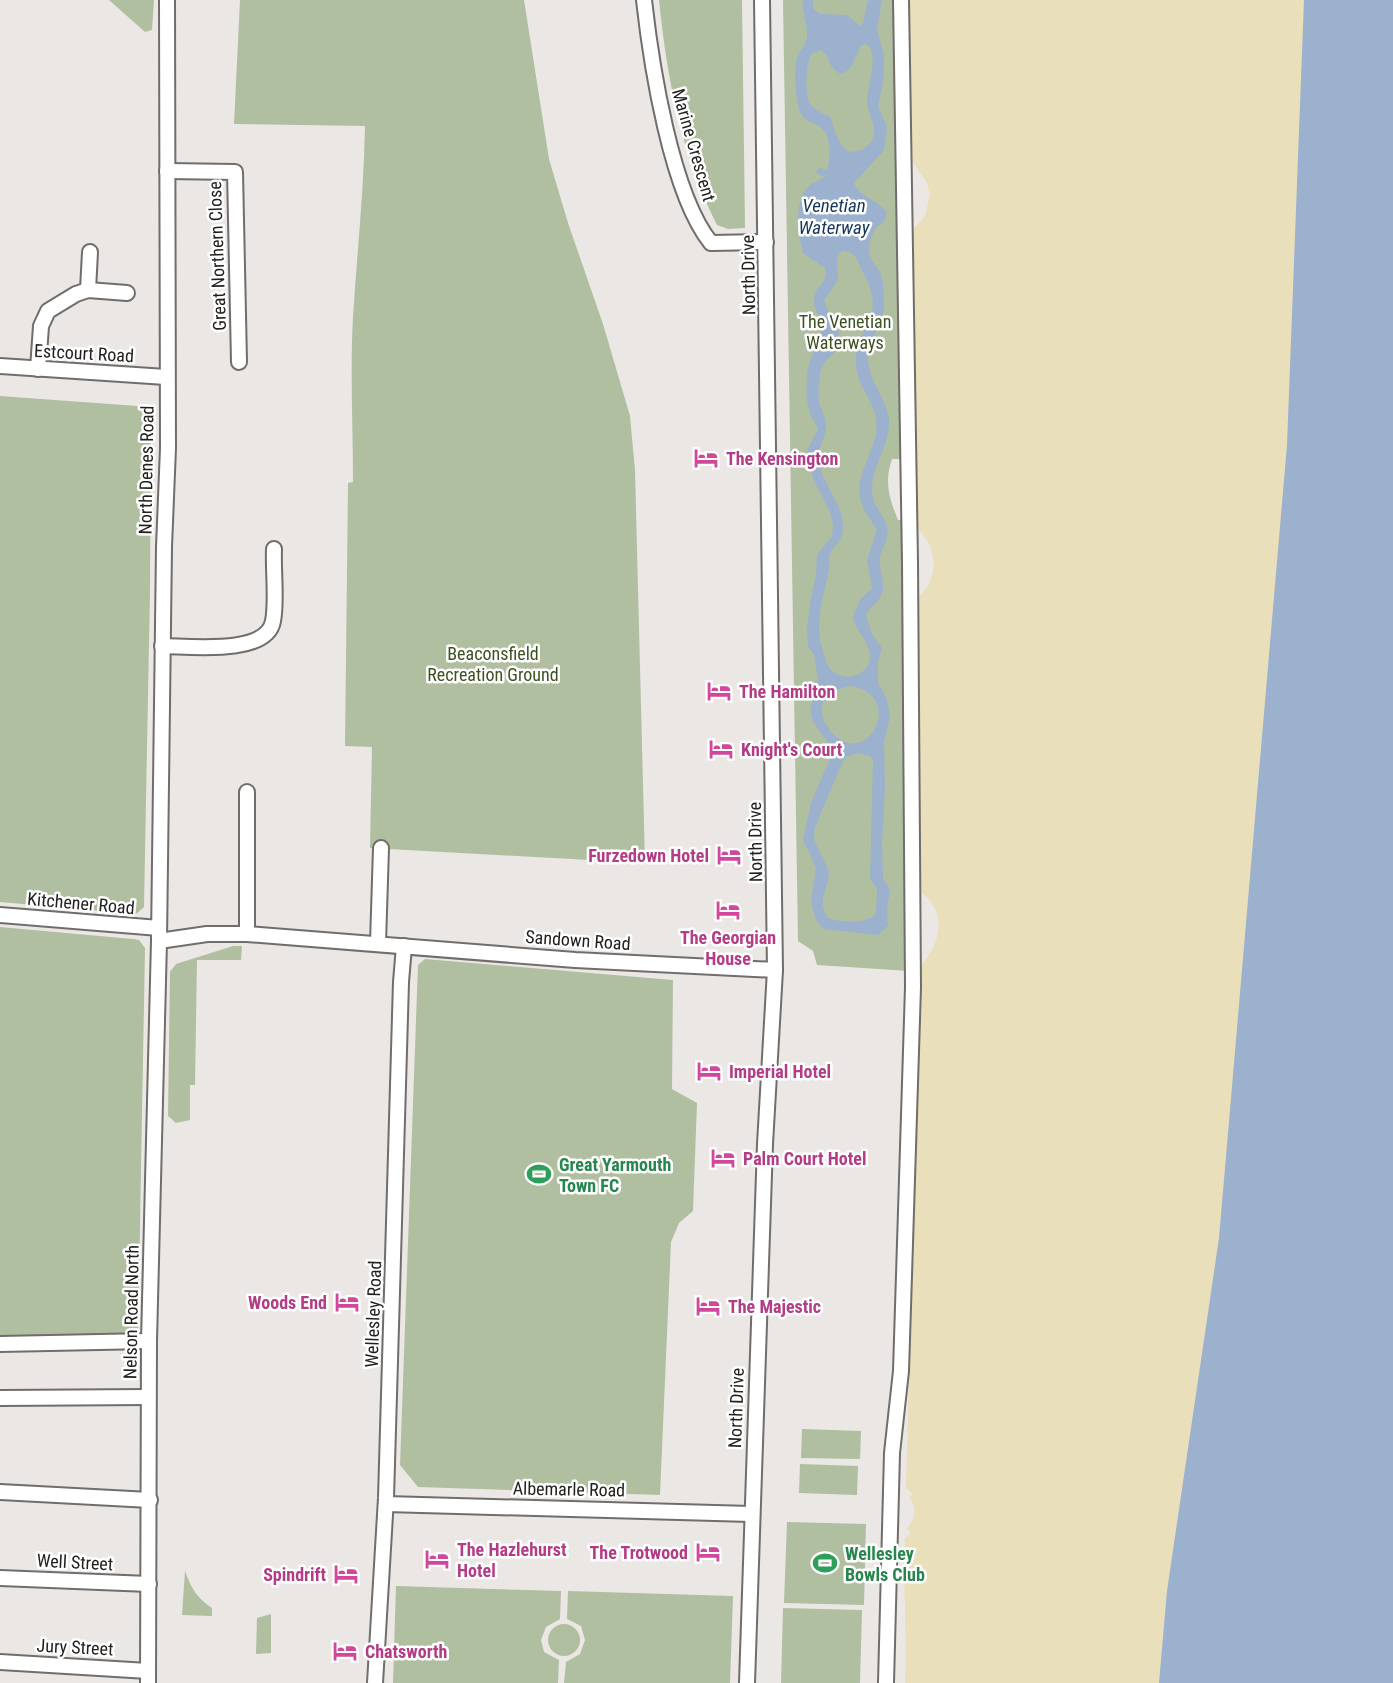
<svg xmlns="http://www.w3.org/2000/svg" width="1393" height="1683" viewBox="0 0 1393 1683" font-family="'Roboto Condensed',sans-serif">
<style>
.green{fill:#b0bfa0}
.sand{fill:#e9dfba}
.water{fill:#9bb1ce;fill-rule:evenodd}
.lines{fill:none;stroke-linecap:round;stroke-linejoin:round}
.minor-casing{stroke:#706d6b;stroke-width:18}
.minor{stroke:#fff;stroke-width:14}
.labels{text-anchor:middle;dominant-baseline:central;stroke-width:5;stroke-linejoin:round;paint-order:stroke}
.street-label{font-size:18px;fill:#222120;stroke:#fff}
.park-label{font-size:18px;fill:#3c5120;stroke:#fff}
.hotel-label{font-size:18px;font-weight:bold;fill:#b23c85;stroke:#fff;text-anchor:start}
.leisure-label{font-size:18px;font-weight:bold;fill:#27864d;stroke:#fff;text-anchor:start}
.water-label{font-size:19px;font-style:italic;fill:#17365d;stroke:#fff}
</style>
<rect width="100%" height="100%" fill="#ebe7e5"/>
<g class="green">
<polygon points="109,0 154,0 152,30 145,32"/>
<path d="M240,0H524L549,159L568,223L603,324L630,416L635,470L645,863L370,848L372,747L345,746L348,483L353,482C353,427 350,372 353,317C357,253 364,190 365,126L234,124Z"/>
<path d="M659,0H742L745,228L728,229L717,225C681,155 667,78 659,0Z"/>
<path d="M783,0H896L904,459H892C884,482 889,498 898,520H905L909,971L817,965L813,951L798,941Z"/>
<polygon points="0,396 151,407 150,590 144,907 136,914 0,902"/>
<polygon points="0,927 133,939 139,940 145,948 138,1336 0,1340"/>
<polygon points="233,946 242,946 241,960 197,960 195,1085 190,1085 190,1120 176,1123 168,1116 170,972 176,964"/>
<polygon points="425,959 673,980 672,1089 697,1103 693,1211 679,1223 671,1242 660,1495 418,1487 400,1465 418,965"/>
<polygon points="802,1429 861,1431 860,1459 801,1458"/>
<polygon points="800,1464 858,1466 857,1495 799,1493"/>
<polygon points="787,1522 866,1524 864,1605 784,1603"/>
<path d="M185,1571C191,1588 197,1598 212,1608V1616L182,1615Z"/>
<polygon points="396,1586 561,1591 560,1619 546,1627 541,1640 544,1652 559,1660 558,1683 393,1683"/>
<polygon points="568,1591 733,1596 730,1683 564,1683 566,1662 580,1654 585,1640 581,1626 567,1619"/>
<polygon points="783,1608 862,1610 860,1683 781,1683"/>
<polygon points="271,1614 271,1653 256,1654 257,1618"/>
<circle cx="564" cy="1640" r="16"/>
</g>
<path class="sand" d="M907,0H1392L1393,1025L1340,1683H905C907,1635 903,1587 905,1538L911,1534L907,1529C914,1519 919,1509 909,1498L913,1494L906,1488L920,967C941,943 949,911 918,890L915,610L921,603L917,599C942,574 937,548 915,525L910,233L925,216L930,194L927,183L910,158Z"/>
<g class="water">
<path d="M803,0H813V9L820,14L847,15L860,26L863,23L868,0H882L877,30L884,55L883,82L878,106L887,127L884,150L854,183C859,198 880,200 887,213L884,222C872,227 866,247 871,259C874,265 880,270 882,277C884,284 883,296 884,304C885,321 870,337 868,354C866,379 887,397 889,420C890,447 871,465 872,492C873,506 883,514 887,526C890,537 882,547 880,557C878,571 889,585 879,599C875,605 869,608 866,615L872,634L882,648L878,662V682L887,700L890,716L884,743L885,785L882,843L883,878L890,890L887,908L888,926L878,935L824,929L818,923L813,911L811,901L816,868L803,839L811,803L832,754L830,746L812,720L810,709L818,680L814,655L808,646L807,630L811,597L816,576L817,555L832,536L833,525L830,512L815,483L807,461L808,448L818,429C815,422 810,415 809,409C805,397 806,376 809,364C812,352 821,342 821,328C822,317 812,308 814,297C817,284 829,283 825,268L803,253C798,233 793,202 809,186C813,182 820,180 825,177L816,173L819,167L827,171C830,157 833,135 819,126C810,121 802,120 799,109C796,100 794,71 796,61C798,52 806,46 807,37C808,24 801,13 803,0ZM865,44L870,47C877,64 868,83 867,101C867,113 878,127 873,139C868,148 860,152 850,152C836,145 836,130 830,117C823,113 814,110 810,104C804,94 806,62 812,53L821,50L826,54L831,66L840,74C854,71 854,56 861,46ZM843,251C858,253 857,261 863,272C889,320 855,324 856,364C856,384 873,399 876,419C881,450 849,475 863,507C866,515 873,522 877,530L867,560L872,588L860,600L853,616C855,631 873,646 870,659C868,675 846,682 833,672C826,667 825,656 822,648C814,622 824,596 829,570C830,565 828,559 830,554C835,543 843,542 843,526C843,503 822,485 819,462C816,450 826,439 826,426C826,419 823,413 820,406C817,397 819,380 821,370C824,358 840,353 840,339C839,326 827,313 824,300L838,280L837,259L839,253ZM851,686C910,696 862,779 827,726C813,704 829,689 851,686ZM858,753L870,756L873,760L870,878L877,889L876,914C865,924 842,923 828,918C816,900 829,889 829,871L814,840L815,827L842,763L846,757Z"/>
<polygon points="1304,0 1393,0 1393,1683 1159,1683 1167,1591 1219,1238 1287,445"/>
</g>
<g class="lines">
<g class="minor-casing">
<g id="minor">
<path d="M644,0C651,63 671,194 711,243L766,242"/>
<polyline points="167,171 235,172 239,362"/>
<polyline points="88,290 90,252"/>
<polyline points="0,366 166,377"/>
<polyline points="38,369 41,326 48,311 76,294 88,290 127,293"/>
<path d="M162,646C188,646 267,656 273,621C277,601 273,571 274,549"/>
<polyline points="247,792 247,934"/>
<polyline points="0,915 159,928"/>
<polyline points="159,941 207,934 247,934 575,960 775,970"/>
<polyline points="378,943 381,848"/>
<polyline points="0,1344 149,1341"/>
<polyline points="0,1398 148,1397"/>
<polyline points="0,1492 150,1500"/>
<polyline points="386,1504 751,1514"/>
<polyline points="0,1578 149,1584"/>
<polyline points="0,1662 148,1671"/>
<polyline points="148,1683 149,1341 159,941 164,547 168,448 167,0"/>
<polyline points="375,1683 386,1498 401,982 404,946"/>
<polyline points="747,1683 765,1144 775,970 762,0"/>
<polyline points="886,1683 892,1453 901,1371 913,987 910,563 901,0"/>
</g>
</g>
<use href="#minor" class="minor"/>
</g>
<defs>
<g id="hotel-bare" transform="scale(1.89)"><path d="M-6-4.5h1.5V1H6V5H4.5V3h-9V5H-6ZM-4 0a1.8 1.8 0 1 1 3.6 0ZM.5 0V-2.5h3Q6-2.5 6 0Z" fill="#d1479c" stroke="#fff" stroke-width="2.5" paint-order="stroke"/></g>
<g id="stadium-bare" transform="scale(1.89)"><path d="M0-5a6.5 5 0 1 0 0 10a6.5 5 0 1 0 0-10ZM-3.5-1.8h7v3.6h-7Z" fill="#2e9e5b" stroke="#fff" stroke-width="2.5" paint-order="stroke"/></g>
</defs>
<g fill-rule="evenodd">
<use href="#hotel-bare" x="706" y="458"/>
<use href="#hotel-bare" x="719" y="691"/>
<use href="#hotel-bare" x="721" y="749"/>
<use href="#hotel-bare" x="729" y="855"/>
<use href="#hotel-bare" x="728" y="910"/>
<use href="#hotel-bare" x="709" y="1071"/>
<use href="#hotel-bare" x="723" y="1158"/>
<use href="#stadium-bare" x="539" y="1174"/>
<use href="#hotel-bare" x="347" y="1302"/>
<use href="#hotel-bare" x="708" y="1306"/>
<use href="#hotel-bare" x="708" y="1552"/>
<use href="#hotel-bare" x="437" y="1559"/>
<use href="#stadium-bare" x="825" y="1563"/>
<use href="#hotel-bare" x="346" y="1574"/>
<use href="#hotel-bare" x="345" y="1651"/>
</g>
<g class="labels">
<g class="street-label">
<text transform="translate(694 145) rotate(74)">Marine Crescent</text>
<text transform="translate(217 256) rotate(-92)">Great Northern Close</text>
<text transform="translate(748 275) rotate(-91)">North Drive</text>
<text transform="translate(84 353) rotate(3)">Estcourt Road</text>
<text transform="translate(146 470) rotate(-89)">North Denes Road</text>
<text transform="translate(755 842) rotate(-91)">North Drive</text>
<text transform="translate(81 903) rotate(5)">Kitchener Road</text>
<text transform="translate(578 940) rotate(4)">Sandown Road</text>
<text transform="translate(131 1312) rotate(-89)">Nelson Road North</text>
<text transform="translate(373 1314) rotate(-88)">Wellesley Road</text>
<text transform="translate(736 1408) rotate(-88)">North Drive</text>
<text transform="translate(569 1489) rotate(1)">Albemarle Road</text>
<text transform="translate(75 1562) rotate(3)">Well Street</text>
<text transform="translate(75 1647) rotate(3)">Jury Street</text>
</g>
<g class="park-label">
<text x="845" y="321">The Venetian<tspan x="845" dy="21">Waterways</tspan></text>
<text x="493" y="653">Beaconsfield<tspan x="493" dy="21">Recreation Ground</tspan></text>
</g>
<g class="hotel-label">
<text x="726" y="458">The Kensington</text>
<text x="739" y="691">The Hamilton</text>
<text x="741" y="749">Knight's Court</text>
<text x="709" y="855" text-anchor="end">Furzedown Hotel</text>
<text x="728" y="937" text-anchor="middle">The Georgian<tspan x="728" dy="21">House</tspan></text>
<text x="729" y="1071">Imperial Hotel</text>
<text x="743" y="1158">Palm Court Hotel</text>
<text x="327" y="1302" text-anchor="end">Woods End</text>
<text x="728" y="1306">The Majestic</text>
<text x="457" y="1549">The Hazlehurst<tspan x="457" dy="21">Hotel</tspan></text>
<text x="688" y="1552" text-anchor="end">The Trotwood</text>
<text x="326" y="1574" text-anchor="end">Spindrift</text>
<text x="365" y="1651">Chatsworth</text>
</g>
<g class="leisure-label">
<text x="559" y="1164">Great Yarmouth<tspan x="559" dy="21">Town FC</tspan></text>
<text x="845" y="1553">Wellesley<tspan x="845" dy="21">Bowls Club</tspan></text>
</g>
<g class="water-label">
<text x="834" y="205">Venetian<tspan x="834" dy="22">Waterway</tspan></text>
</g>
</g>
</svg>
